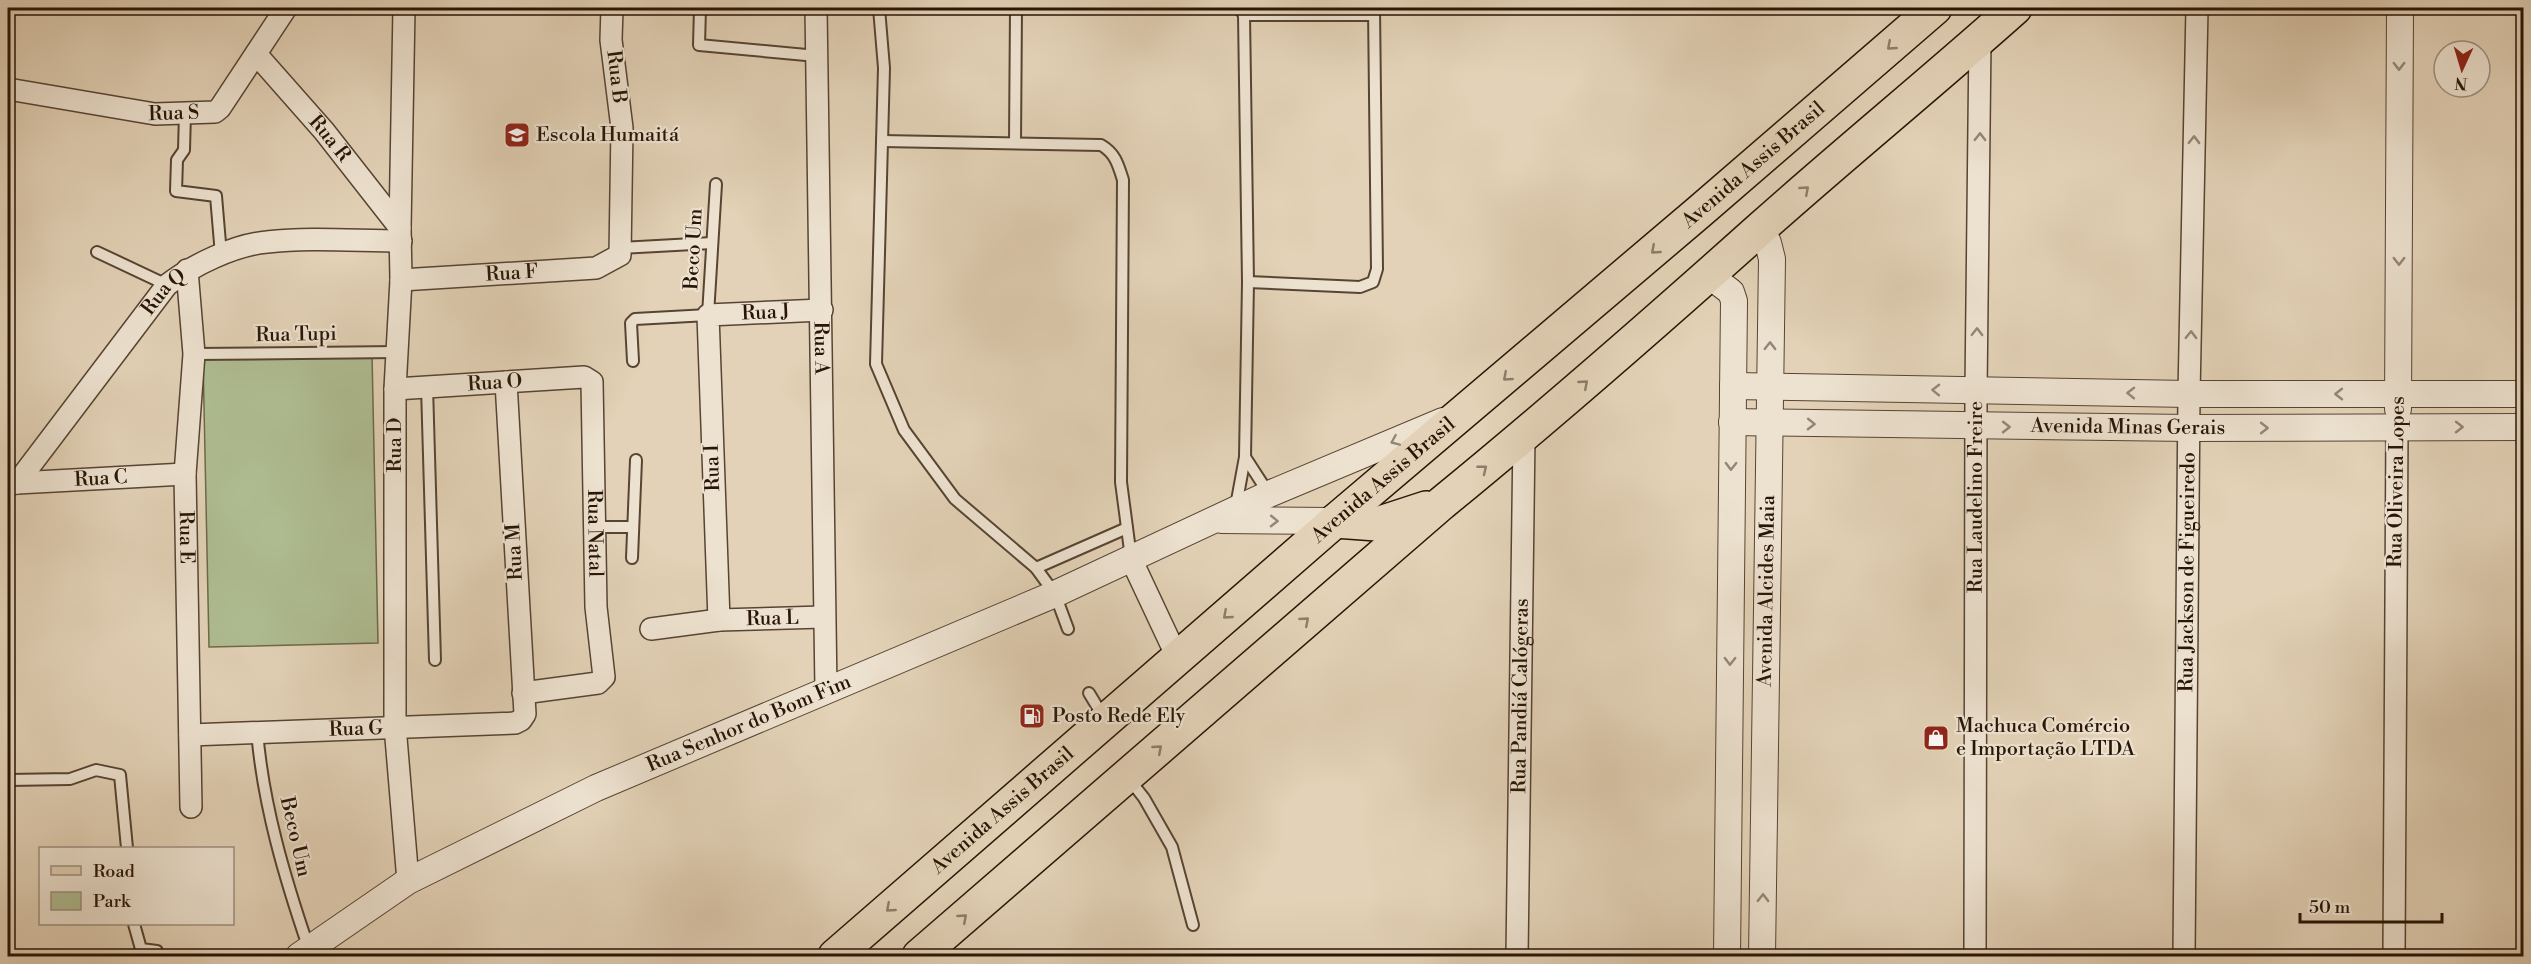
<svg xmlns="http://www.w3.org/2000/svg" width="2531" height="964" viewBox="0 0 2531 964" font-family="'Libre Bodoni',serif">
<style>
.green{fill:#afbd92;stroke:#6c694c;stroke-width:1.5}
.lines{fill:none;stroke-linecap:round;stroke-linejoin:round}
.service-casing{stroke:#574433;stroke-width:14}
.minor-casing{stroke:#574433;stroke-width:24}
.tertiary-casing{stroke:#574433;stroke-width:28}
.primary-casing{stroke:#281507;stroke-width:36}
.service{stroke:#ede2d0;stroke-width:10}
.minor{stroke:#ede2d0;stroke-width:21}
.tertiary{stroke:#ede2d0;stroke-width:26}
.primary{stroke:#e3d2b7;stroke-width:33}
.oneway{stroke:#8f7d68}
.oneway2{stroke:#948676}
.labels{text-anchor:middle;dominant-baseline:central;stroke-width:4.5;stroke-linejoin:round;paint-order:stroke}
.street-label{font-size:20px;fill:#281507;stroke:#ede2d0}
.poi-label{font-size:20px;fill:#281507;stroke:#ede2d0;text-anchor:start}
</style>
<rect width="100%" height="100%" fill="#e3d2b7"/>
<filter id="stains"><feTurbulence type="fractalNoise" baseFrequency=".00333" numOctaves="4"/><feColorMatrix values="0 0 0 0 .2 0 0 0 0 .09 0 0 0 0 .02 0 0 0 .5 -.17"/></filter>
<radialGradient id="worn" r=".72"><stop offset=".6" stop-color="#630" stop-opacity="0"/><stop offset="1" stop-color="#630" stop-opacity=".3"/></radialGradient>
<polygon class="green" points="372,354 378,643 209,647 203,357"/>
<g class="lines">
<g class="service-casing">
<g id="service">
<polyline points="700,8 699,45 817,56"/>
<polyline points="879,8 884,68 876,364 904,430 955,499 1036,568 1055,594 1068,629"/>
<polyline points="1244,15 1374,15"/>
<polyline points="185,113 184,150 177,160 176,191 216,196 221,255"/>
<path d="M882,141L1101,145C1115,153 1118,164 1123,180L1121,482L1131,558"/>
<polyline points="1015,142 1016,8"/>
<polyline points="620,248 712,243"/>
<polyline points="97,252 167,285"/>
<polyline points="1248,282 1360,287 1373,282 1377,269 1374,8"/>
<polyline points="194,354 398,352"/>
<polyline points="633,361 631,323 635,319 708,315 716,184"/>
<polyline points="427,387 435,660"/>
<polyline points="1245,457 1269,494"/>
<polyline points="1236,506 1245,457 1248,282 1244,15 1239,8"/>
<polyline points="595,527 633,527"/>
<polyline points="632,558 636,460"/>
<polyline points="1036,568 1127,528"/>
<polyline points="1089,693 1104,718"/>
<path d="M257,731C263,805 285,879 309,949"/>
<polyline points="1129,779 1144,798 1172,847 1193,925"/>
<polyline points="8,780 70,779 96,770 120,775 127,848"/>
<polyline points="134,924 141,949 157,951 159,956"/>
</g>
</g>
<g class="minor-casing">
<g id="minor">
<polyline points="404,8 400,228 401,280 395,389 395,726 408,881"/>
<path id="s1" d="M816,8L826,690"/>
<path id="s2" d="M256,54L324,131L400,228"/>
<path id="s3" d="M8,89L155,114L215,112L220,108L286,8"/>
<path id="s4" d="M187,270L194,354L185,474L191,807"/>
<path id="s5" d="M401,280L596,268L620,255L622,128L611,40L612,8"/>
<path id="s6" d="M395,389L584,377L592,382L596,607L604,677L598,683L523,693"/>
<path id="s7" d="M17,483L185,474"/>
<path id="s8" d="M8,484L17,483L167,285C193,265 234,245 267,242C310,237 357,241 401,241"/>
<polyline points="1131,559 1178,659"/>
<path id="s9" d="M719,620L708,315L822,310"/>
<path id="s10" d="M651,629L719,620L823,617"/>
<path id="s11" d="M190,735L515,723L521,720L525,714L506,382"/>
<path id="s12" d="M1517,956L1524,436"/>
<path id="s13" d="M1975,956L1976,390L1980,39"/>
<path id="s14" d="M2184,956L2189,394L2197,8"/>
<polyline points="2394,956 2397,427"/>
</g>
</g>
<g class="tertiary-casing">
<g id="tertiary">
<polyline points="1761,228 1768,243 1772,259 1762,956"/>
<polyline points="1710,276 1731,292 1734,301 1727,956"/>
<polyline points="1733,386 2189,394 2524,394"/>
<polyline points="2398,409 2400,8"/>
<path id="s15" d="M1732,422L2190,428L2524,427"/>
<polyline points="1222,520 1335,521"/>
<path id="s16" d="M299,956L408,881L596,788L1055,594L1269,494L1443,421"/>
</g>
</g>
<g class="primary-casing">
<g id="primary">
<polyline points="1335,521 1377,524 1426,508"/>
<path id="s17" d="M835,956L1335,521L1699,212L1935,8"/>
<path d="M919,956L1442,503C1551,414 1657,321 1762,227C1845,153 1932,82 2015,8"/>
</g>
</g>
<use href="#service" class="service"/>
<use href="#minor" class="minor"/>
<use href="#tertiary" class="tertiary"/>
<use href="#primary" class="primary"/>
</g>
<defs><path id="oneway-chevron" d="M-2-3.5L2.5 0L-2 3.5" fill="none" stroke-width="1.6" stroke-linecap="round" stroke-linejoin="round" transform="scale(1.5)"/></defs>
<g class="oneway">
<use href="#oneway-chevron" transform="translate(1891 46) rotate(139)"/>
<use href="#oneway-chevron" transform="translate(1805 190) rotate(-41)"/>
<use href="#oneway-chevron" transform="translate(1655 250) rotate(139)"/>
<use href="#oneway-chevron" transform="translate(1507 377) rotate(139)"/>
<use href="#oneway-chevron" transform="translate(1584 384) rotate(-41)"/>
<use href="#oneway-chevron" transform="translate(1483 469) rotate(-39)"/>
<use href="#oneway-chevron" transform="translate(1227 615) rotate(139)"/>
<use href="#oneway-chevron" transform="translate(1305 621) rotate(-41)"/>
<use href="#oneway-chevron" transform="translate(1158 749) rotate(-41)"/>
<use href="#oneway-chevron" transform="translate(890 908) rotate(139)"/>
<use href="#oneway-chevron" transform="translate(963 918) rotate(-41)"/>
</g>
<g class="oneway2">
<use href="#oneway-chevron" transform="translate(2399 66) rotate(90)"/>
<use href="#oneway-chevron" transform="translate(1980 137) rotate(-89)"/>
<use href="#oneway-chevron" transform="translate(2194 140) rotate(-89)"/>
<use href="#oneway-chevron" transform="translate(2399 261) rotate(90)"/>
<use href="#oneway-chevron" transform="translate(1977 332) rotate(-89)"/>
<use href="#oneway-chevron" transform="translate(2191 335) rotate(-89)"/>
<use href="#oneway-chevron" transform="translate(1770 346) rotate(-89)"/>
<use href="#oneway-chevron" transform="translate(1936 390) rotate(-179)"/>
<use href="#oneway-chevron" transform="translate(2131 393) rotate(-179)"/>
<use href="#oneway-chevron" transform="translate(2339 394) rotate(180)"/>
<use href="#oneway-chevron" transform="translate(1811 424) rotate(1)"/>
<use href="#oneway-chevron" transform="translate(2006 427)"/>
<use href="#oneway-chevron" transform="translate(2459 427)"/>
<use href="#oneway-chevron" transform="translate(2264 428)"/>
<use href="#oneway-chevron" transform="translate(1395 441) rotate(157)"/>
<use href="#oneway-chevron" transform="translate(1731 466) rotate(91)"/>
<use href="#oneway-chevron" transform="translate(1274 521) rotate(1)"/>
<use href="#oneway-chevron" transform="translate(1730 661) rotate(91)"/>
<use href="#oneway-chevron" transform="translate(1763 898) rotate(-89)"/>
</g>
<defs>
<g id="school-square" transform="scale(1.35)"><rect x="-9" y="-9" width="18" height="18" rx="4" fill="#8f2418" stroke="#ede2d0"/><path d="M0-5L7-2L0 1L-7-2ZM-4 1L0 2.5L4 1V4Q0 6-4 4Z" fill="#fff"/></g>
<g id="fuel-square" transform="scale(1.35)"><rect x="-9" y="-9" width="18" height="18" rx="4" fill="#8f2418" stroke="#ede2d0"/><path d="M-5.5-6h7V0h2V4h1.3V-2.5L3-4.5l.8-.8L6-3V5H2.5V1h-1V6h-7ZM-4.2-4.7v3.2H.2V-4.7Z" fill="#fff"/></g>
<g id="shop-square" transform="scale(1.35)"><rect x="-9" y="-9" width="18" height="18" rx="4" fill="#8f2418" stroke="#ede2d0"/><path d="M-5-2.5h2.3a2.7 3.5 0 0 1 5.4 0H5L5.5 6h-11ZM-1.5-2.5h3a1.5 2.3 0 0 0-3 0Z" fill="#fff"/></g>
</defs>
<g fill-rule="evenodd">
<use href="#school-square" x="517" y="135"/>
<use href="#fuel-square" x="1032" y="716"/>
<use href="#shop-square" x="1936" y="738"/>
</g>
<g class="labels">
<g class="street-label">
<text transform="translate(616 77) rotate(83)">Rua B</text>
<text stroke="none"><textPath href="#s3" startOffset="168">Rua S</textPath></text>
<text stroke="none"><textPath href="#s2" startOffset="112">Rua R</textPath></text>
<text stroke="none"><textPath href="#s17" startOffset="1212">Avenida Assis Brasil</textPath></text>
<text transform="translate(694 249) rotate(-87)">Beco Um</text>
<text stroke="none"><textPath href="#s5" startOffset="111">Rua F</textPath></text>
<text stroke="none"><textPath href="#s8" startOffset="250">Rua Q</textPath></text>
<text stroke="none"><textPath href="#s9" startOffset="363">Rua J</textPath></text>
<text transform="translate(296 335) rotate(-1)">Rua Tupi</text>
<text stroke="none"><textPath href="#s1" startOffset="340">Rua A</textPath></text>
<text stroke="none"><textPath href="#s6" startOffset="100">Rua O</textPath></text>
<text stroke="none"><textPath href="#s15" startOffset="396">Avenida Minas Gerais</textPath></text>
<text transform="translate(395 445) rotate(-90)">Rua D</text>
<text transform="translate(713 468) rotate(-92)">Rua I</text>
<text stroke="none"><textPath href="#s7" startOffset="84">Rua C</textPath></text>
<text stroke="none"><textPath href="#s17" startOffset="726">Avenida Assis Brasil</textPath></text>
<text transform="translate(2397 482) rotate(-89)">Rua Oliveira Lopes</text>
<text stroke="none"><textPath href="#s13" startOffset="459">Rua Laudelino Freire</textPath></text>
<text stroke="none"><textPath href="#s6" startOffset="350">Rua Natal</textPath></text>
<text stroke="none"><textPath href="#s4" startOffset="268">Rua E</textPath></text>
<text transform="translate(515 552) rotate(-93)">Rua M</text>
<text stroke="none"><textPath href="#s14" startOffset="384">Rua Jackson de Figueiredo</textPath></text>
<text transform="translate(1767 591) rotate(-89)">Avenida Alcides Maia</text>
<text stroke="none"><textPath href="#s10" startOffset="122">Rua L</textPath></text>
<text stroke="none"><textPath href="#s12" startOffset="260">Rua Pandiá Calógeras</textPath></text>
<text stroke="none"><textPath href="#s16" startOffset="508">Rua Senhor do Bom Fim</textPath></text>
<text stroke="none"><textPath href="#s11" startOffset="166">Rua G</textPath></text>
<text stroke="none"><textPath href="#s17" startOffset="222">Avenida Assis Brasil</textPath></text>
<text transform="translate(295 837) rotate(77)">Beco Um</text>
</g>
<g class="poi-label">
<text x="536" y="135">Escola Humaitá</text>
<text x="1052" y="716">Posto Rede Ely</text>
<text x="1956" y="726">Machuca Comércio<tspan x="1956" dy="23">e Importação LTDA</tspan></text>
</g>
</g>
<rect width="2531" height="964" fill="none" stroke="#e3d2b7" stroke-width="30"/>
<rect x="9" y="9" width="2513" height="946" fill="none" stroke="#281507" stroke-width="3"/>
<rect x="15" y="15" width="2501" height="934" fill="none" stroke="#281507" stroke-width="1.5"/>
<rect x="39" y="847" width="195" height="78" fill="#ede2d0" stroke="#9e9080" stroke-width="1.5"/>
<rect x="51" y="866" width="30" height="9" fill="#e3d2b7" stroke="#9e9080" stroke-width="1.5"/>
<text x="93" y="877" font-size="18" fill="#281507">Road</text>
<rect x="51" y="892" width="30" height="18" fill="#afbd92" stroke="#9e9080" stroke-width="1.5"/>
<text x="93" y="907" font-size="18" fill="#281507">Park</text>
<g transform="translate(2462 69) rotate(184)"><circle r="28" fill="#ede2d0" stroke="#9e9080" stroke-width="1.5"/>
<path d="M0-4.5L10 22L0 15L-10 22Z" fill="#8f2418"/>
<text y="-9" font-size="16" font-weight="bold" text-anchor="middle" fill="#281507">N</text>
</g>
<path d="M2300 913v9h142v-9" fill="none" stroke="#281507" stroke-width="3"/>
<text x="2309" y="913" font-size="18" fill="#281507" stroke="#ede2d0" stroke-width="4.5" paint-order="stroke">50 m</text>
<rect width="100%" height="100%" filter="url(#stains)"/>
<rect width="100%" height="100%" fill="url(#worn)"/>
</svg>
